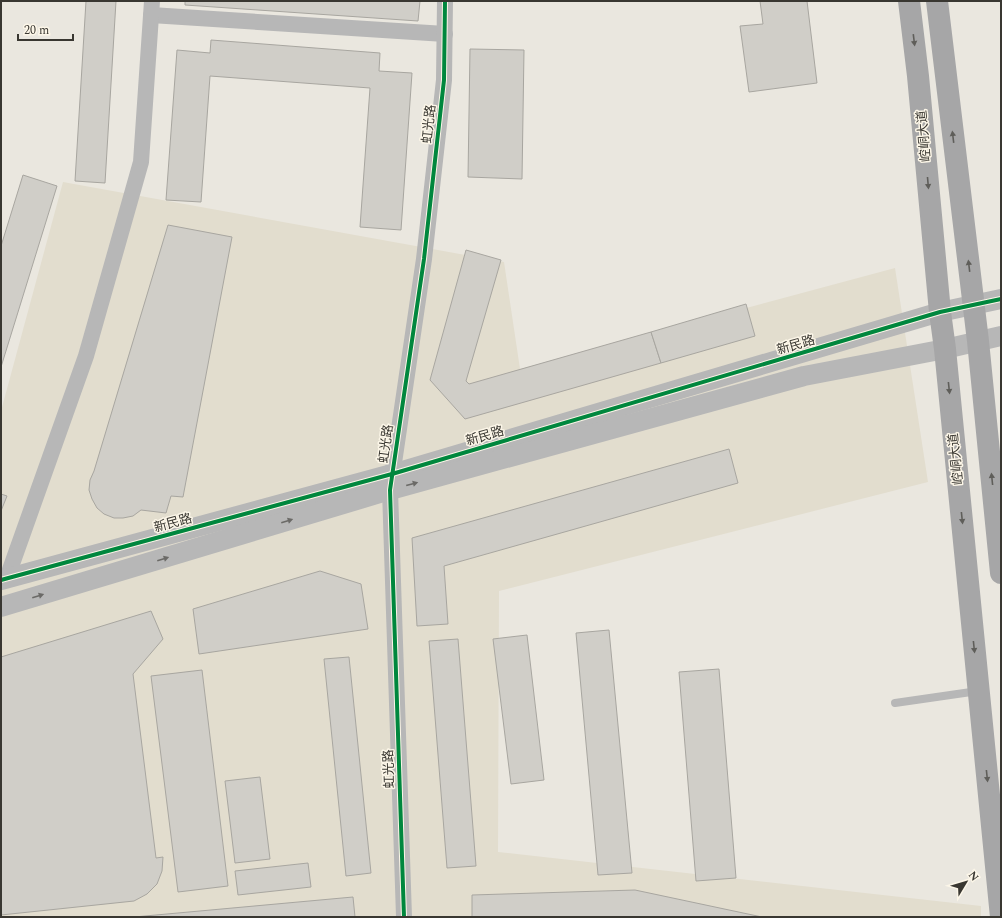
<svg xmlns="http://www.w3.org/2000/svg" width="1002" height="918" viewBox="0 0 1002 918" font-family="Spectral,'Noto Sans SC',serif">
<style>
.built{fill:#e2ddce}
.building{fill:#d0cec8;stroke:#a8a6a0}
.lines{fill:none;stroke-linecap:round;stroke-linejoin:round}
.service{stroke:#b7b7b7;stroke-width:8}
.minor{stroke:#b7b7b7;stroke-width:16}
.tertiary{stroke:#b7b7b7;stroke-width:20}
.primary{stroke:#a6a6a7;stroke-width:22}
.cycleway-casing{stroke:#fcf6e8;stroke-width:6}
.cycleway{stroke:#00873e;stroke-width:4}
.oneway{fill:#5f5e5a}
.oneway2{fill:#6b6a67}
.labels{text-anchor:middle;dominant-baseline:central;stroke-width:3;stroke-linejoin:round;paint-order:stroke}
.street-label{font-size:13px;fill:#393731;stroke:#fcf6e8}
</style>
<rect width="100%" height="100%" fill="#eae7df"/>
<polygon class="built" points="63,182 504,262 520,369 895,268 928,482 499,591 498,852 981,906 981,917 1,917 1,411"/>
<g class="building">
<polygon points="86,1 116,1 105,183 75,181"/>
<polygon points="185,1 420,1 418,21 185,5"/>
<polygon points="760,1 807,1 817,83 749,92 740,26 763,24"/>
<polygon points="211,40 380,53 379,71 412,73 401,230 360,227 370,88 210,76 201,202 166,200 177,50 210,53"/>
<polygon points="470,49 524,50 522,179 468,177"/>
<polygon points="23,175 57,186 1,367 1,246"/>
<polygon points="168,225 232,237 183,497 171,496 166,513 141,510 133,516 123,518 114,518 104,514 97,508 92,499 89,490 90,480 94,471"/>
<polygon points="466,250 501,260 466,381 469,384 651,332 661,363 465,419 430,380"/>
<polygon points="746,304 755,336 661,363 651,332"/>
<polygon points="729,449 738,483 444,566 448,624 417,626 412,538"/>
<polygon points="1,494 7,496 1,511"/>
<polygon points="320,571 361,584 368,629 199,654 193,609"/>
<polygon points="151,611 163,639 133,674 156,858 163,857 162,871 157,884 147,894 134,901 1,915 1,657"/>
<polygon points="609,630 632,873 598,875 576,633"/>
<polygon points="527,635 544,780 511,784 493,639"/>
<polygon points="458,639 476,866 447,868 429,641"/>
<polygon points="349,657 371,873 346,876 324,659"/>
<polygon points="719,669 736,878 696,881 679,672"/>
<polygon points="202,670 228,886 178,892 151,676"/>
<polygon points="260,777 270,859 235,863 225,781"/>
<polygon points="308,863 311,887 238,895 235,871"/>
<polygon points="635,890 762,917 472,917 472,895"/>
<polygon points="353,897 355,917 134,917"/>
</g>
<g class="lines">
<polyline class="service" points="895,703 978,691"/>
<g class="minor">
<polyline points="151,15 445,34"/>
<polyline points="7,578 86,356 141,162 152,1"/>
<polyline points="404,917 390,490 424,259 444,80 445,1"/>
</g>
<g class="tertiary">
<polyline points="1,580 392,474 940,312 1001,299"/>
<polyline points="1,607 390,490 804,376 945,349 1001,336"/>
</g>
<g class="primary">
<polyline points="909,1 918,76 940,312 945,349 1001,917"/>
<polyline points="937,1 978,341 1001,573"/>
</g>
<g class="cycleway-casing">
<g id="cycleway">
<polyline points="1,580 392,474 940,312 1001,299"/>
<polyline points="404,917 390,490 424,259 444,80 445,1"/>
</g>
</g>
<use href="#cycleway" class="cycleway"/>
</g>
<defs><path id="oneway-solid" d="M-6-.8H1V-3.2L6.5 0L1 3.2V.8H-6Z"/></defs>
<g class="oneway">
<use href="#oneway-solid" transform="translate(914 40) rotate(83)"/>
<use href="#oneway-solid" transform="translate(953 137) rotate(-97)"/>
<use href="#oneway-solid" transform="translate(928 183) rotate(85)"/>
<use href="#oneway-solid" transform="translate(969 266) rotate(-97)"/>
<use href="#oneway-solid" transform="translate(949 388) rotate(84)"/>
<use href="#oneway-solid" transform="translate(992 479) rotate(-96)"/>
<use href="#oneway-solid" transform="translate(962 518) rotate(84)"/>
<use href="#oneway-solid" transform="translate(974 647) rotate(84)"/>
<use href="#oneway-solid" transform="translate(987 776) rotate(84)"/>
</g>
<g class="oneway2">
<use href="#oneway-solid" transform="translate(412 484) rotate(-15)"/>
<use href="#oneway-solid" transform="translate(287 521) rotate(-17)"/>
<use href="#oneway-solid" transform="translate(163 559) rotate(-17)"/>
<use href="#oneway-solid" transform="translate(38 596) rotate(-17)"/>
</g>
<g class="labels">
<g class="street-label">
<text transform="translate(429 124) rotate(-84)">虹光路</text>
<text transform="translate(924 136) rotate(-95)">崆峒大道</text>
<text transform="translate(796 345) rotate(-16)">新民路</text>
<text transform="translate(485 436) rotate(-16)">新民路</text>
<text transform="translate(386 444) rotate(-82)">虹光路</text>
<text transform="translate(956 459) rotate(-96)">崆峒大道</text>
<text transform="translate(173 523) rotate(-15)">新民路</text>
<text transform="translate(389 769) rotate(-92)">虹光路</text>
</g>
</g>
<rect width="1002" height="918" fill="none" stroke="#393731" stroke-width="4"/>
<g transform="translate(966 882) rotate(52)" stroke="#fcf6e8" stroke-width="3" paint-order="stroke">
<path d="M0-3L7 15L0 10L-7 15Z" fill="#393731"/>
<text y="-6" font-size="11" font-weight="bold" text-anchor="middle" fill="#393731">N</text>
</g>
<path d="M18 34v6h55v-6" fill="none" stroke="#393731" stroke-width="2"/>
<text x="24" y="34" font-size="12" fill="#393731" stroke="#fcf6e8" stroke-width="3" paint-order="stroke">20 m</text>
</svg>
